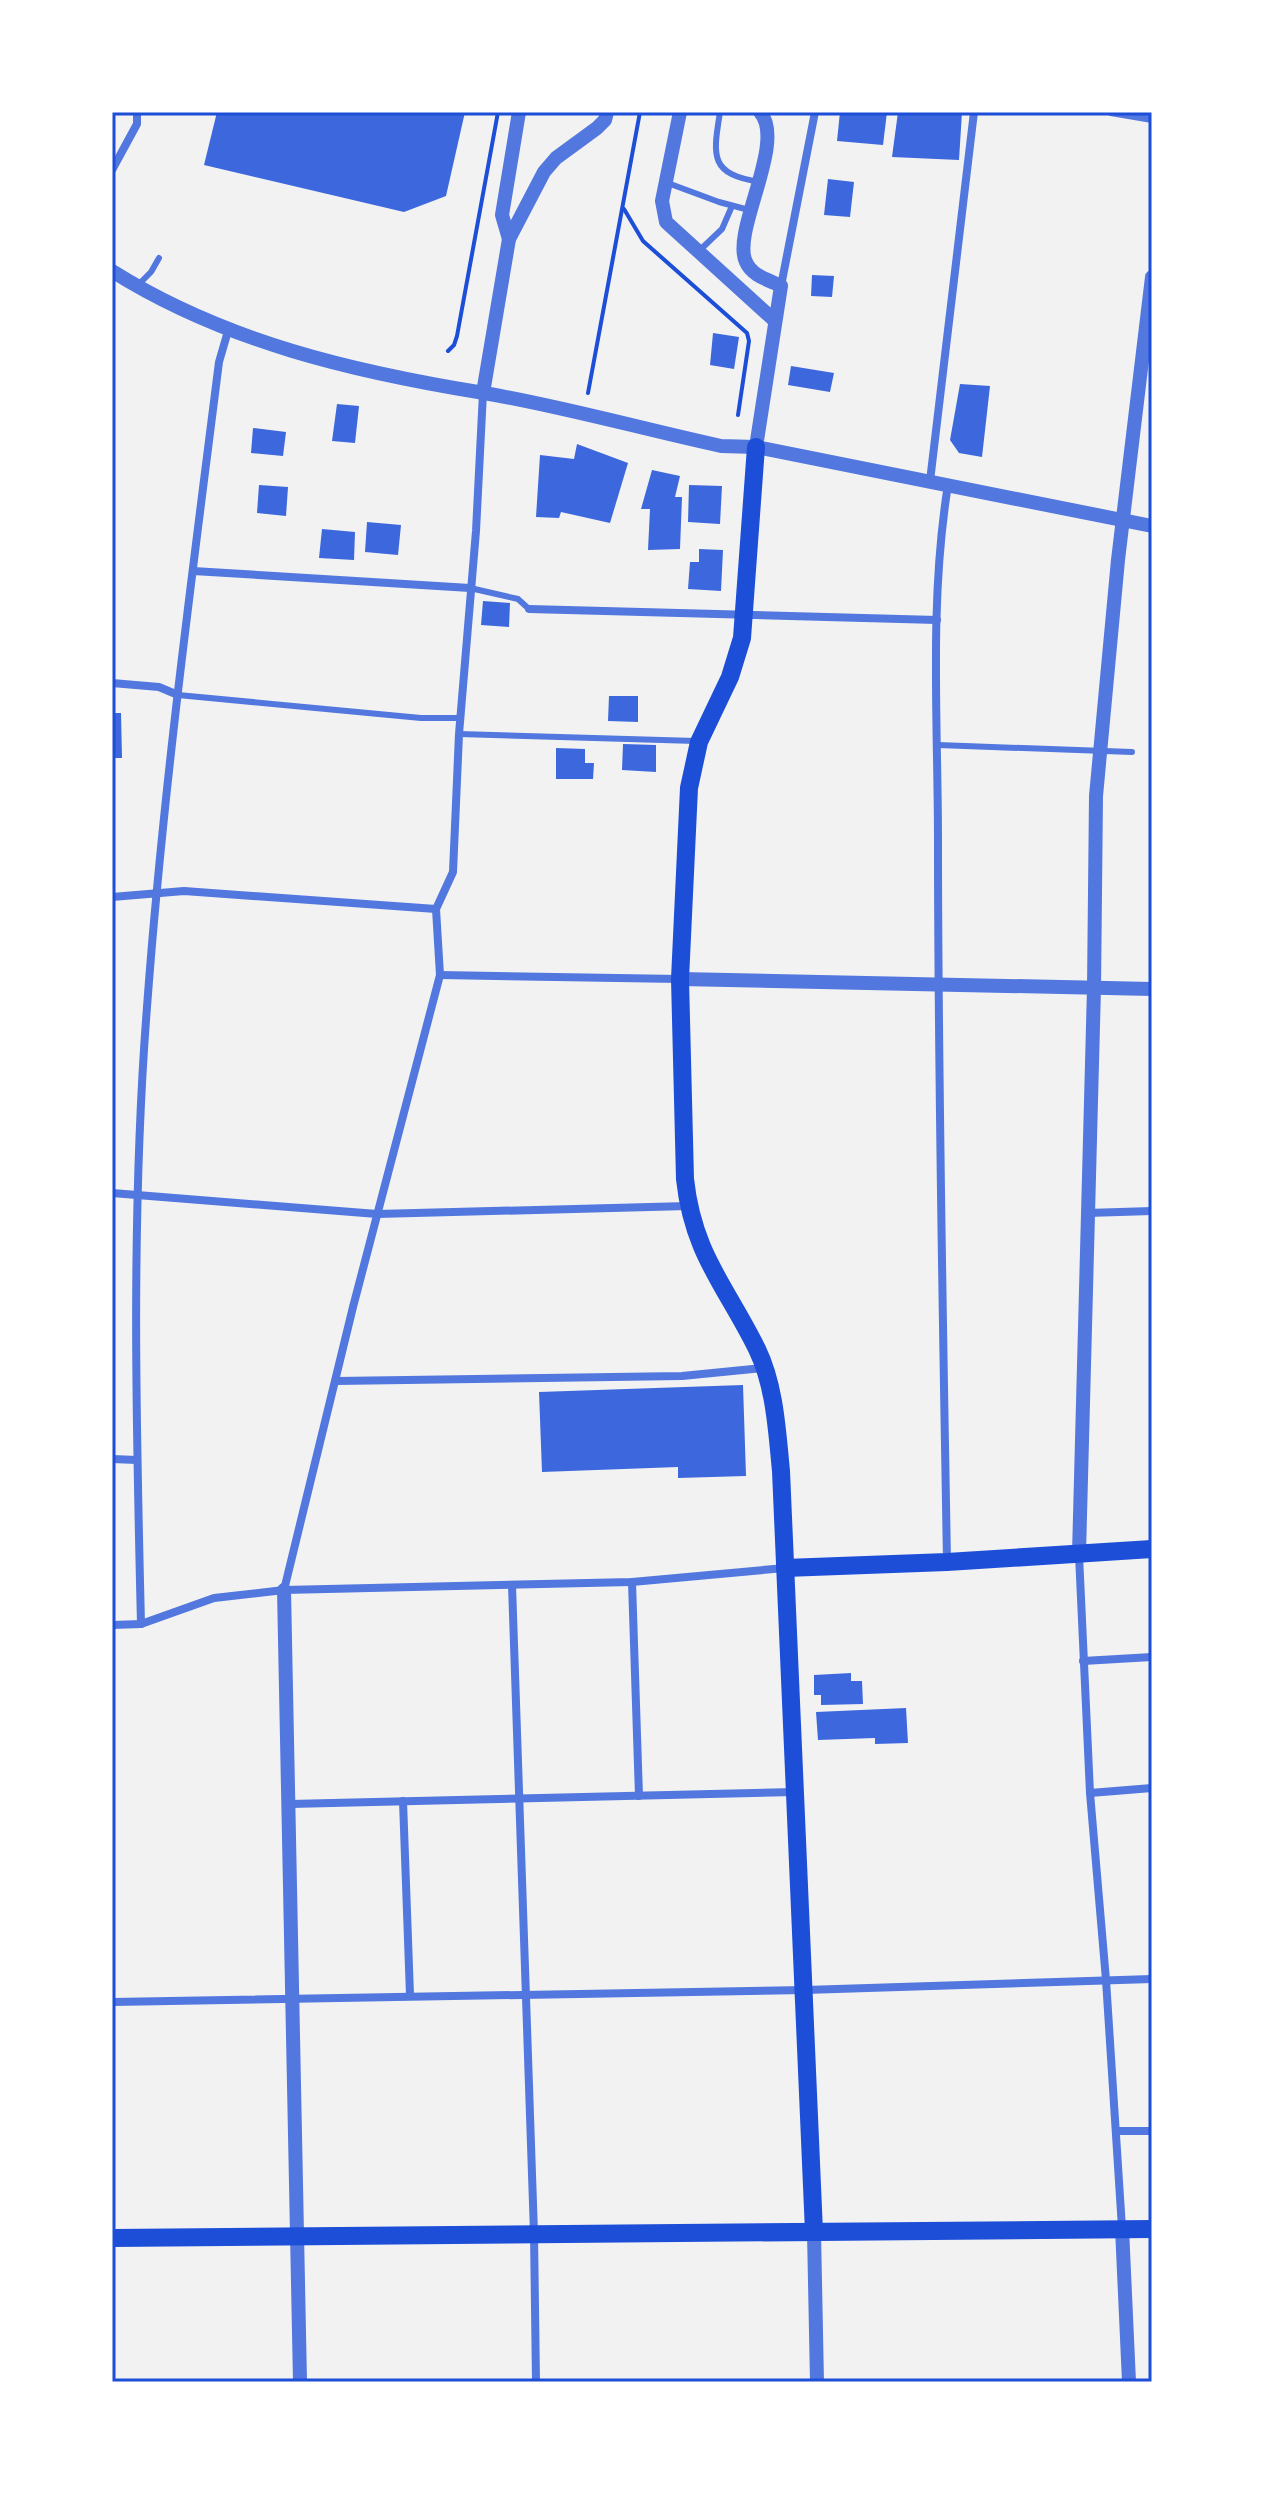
<svg xmlns="http://www.w3.org/2000/svg" width="1264" height="2494" viewBox="0 0 1264 2494" font-family="'PT Sans Narrow',sans-serif">
<style>
.building{fill:#3d67dc}
.lines{fill:none;stroke-linecap:round;stroke-linejoin:round}
.path{stroke:#1d4ed8;stroke-width:4}
.service{stroke:#5277de;stroke-width:6}
.minor{stroke:#5277de;stroke-width:8}
.tertiary{stroke:#5277de;stroke-width:14}
.primary{stroke:#1d4ed8;stroke-width:18}
.neatline{fill:none;stroke:#1d4ed8;stroke-width:3}
</style>
<rect width="100%" height="100%" fill="#f2f2f2"/>
<g class="building">
<polygon points="217,112 465,112 446,196 404,212 204,165"/>
<polygon points="840,112 887,112 883,145 837,141"/>
<polygon points="898,112 962,112 959,160 892,157"/>
<polygon points="828,179 854,182 850,217 824,215"/>
<polygon points="812,275 834,276 832,297 811,296"/>
<polygon points="713,333 739,337 734,369 710,365"/>
<polygon points="791,366 834,373 830,392 788,385"/>
<polygon points="960,384 990,386 982,457 959,453 950,440"/>
<polygon points="337,404 359,406 355,443 332,441"/>
<polygon points="253,428 286,432 283,456 251,453"/>
<polygon points="577,444 628,463 610,523 561,512 559,518 536,517 540,455 574,459"/>
<polygon points="652,470 680,476 675,497 682,497 680,549 648,550 650,509 641,509"/>
<polygon points="259,485 288,487 286,516 257,513"/>
<polygon points="689,485 722,486 720,524 688,522"/>
<polygon points="367,522 401,525 398,555 365,552"/>
<polygon points="322,529 355,532 354,560 319,558"/>
<polygon points="699,549 723,550 721,591 688,589 690,562 699,562"/>
<polygon points="483,601 510,603 509,627 481,625"/>
<polygon points="609,696 638,696 638,722 608,721"/>
<polygon points="112,713 121,713 122,758 112,758"/>
<polygon points="623,744 656,745 656,772 622,770"/>
<polygon points="556,748 585,749 585,763 594,763 593,779 556,779"/>
<polygon points="743,1385 746,1476 678,1478 678,1467 542,1472 539,1392"/>
<polygon points="851,1673 851,1681 862,1681 863,1704 821,1705 821,1695 814,1695 814,1675"/>
<polygon points="906,1708 908,1743 875,1744 875,1738 818,1740 816,1712"/>
</g>
<g class="lines">
<g class="path">
<polyline points="624,209 643,241 747,333 749,341 738,415"/>
<polyline points="448,351 454,345 457,336 498,112"/>
<polyline points="588,393 640,112"/>
</g>
<g class="service">
<path d="M720,112C713,156 709,174 760,182"/>
<polyline points="665,182 719,202 749,210"/>
<polyline points="700,250 722,229 732,206"/>
<polyline points="139,284 151,272 159,258"/>
<polyline points="470,588 518,599 529,609"/>
<polyline points="178,695 421,718 461,718"/>
<polyline points="459,734 696,741"/>
<polyline points="938,745 1132,752"/>
</g>
<g class="minor">
<polyline points="1111,112 1152,119"/>
<polyline points="112,170 137,124 137,112"/>
<polyline points="781,286 815,112"/>
<polyline points="930,481 974,112"/>
<polyline points="193,571 470,588"/>
<polyline points="529,609 937,620"/>
<polyline points="112,683 159,687 178,695"/>
<polyline points="112,897 184,891 436,909"/>
<polyline points="440,975 679,979"/>
<polyline points="112,1193 377,1214 688,1206"/>
<polyline points="1087,1213 1152,1211"/>
<polyline points="336,1381 682,1376 763,1368"/>
<polyline points="112,1459 137,1460"/>
<polyline points="1079,1555 1090,1793 1106,1980 1122,2228"/>
<path d="M947,1562C943,1322 938,1082 938,842C938,723 929,602 948,485"/>
<polyline points="632,1582 639,1796"/>
<polyline points="512,1585 534,2233 536,2382"/>
<polyline points="284,1590 353,1307 440,975 436,909 453,872 459,734 476,531 483,393"/>
<path d="M141,1624C136,1419 131,1212 147,1007C163,791 192,576 219,362L228,331"/>
<polyline points="112,1625 141,1624 214,1598 284,1590 632,1582 785,1568"/>
<polyline points="1083,1661 1152,1657"/>
<polyline points="1090,1793 1152,1788"/>
<polyline points="403,1801 410,1995"/>
<polyline points="290,1804 795,1792"/>
<polyline points="112,2002 805,1990 1152,1979"/>
<polyline points="1117,2131 1152,2131"/>
</g>
<g class="tertiary">
<polyline points="680,112 662,201 666,222 774,320"/>
<polyline points="509,239 502,215 519,112"/>
<path d="M112,271C225,342 354,372 484,393C561,406 643,429 721,446L756,447L1152,526"/>
<polyline points="483,393 509,239 544,172 556,158 597,128 605,120 607,112"/>
<path d="M756,447L781,286C769,280 752,276 746,262C731,232 787,142 760,112"/>
<polyline points="680,979 1152,989"/>
<polyline points="1079,1554 1094,988 1096,796 1118,560 1152,277"/>
<polyline points="284,1590 300,2382"/>
<polyline points="1122,2228 1129,2382"/>
<polyline points="814,2232 817,2382"/>
</g>
<g class="primary">
<path d="M756,447L742,638L730,677L699,742L689,788L680,979L685,1179C693,1254 726,1286 757,1349C775,1386 777,1431 781,1471L814,2232"/>
<polyline points="785,1568 947,1562 1152,1549"/>
<polyline points="112,2238 1152,2229"/>
</g>
</g>
<rect width="1264" height="2494" fill="none" stroke="#ffffff" stroke-width="228"/>
<rect x="114" y="114" width="1036" height="2266" class="neatline"/>
</svg>
